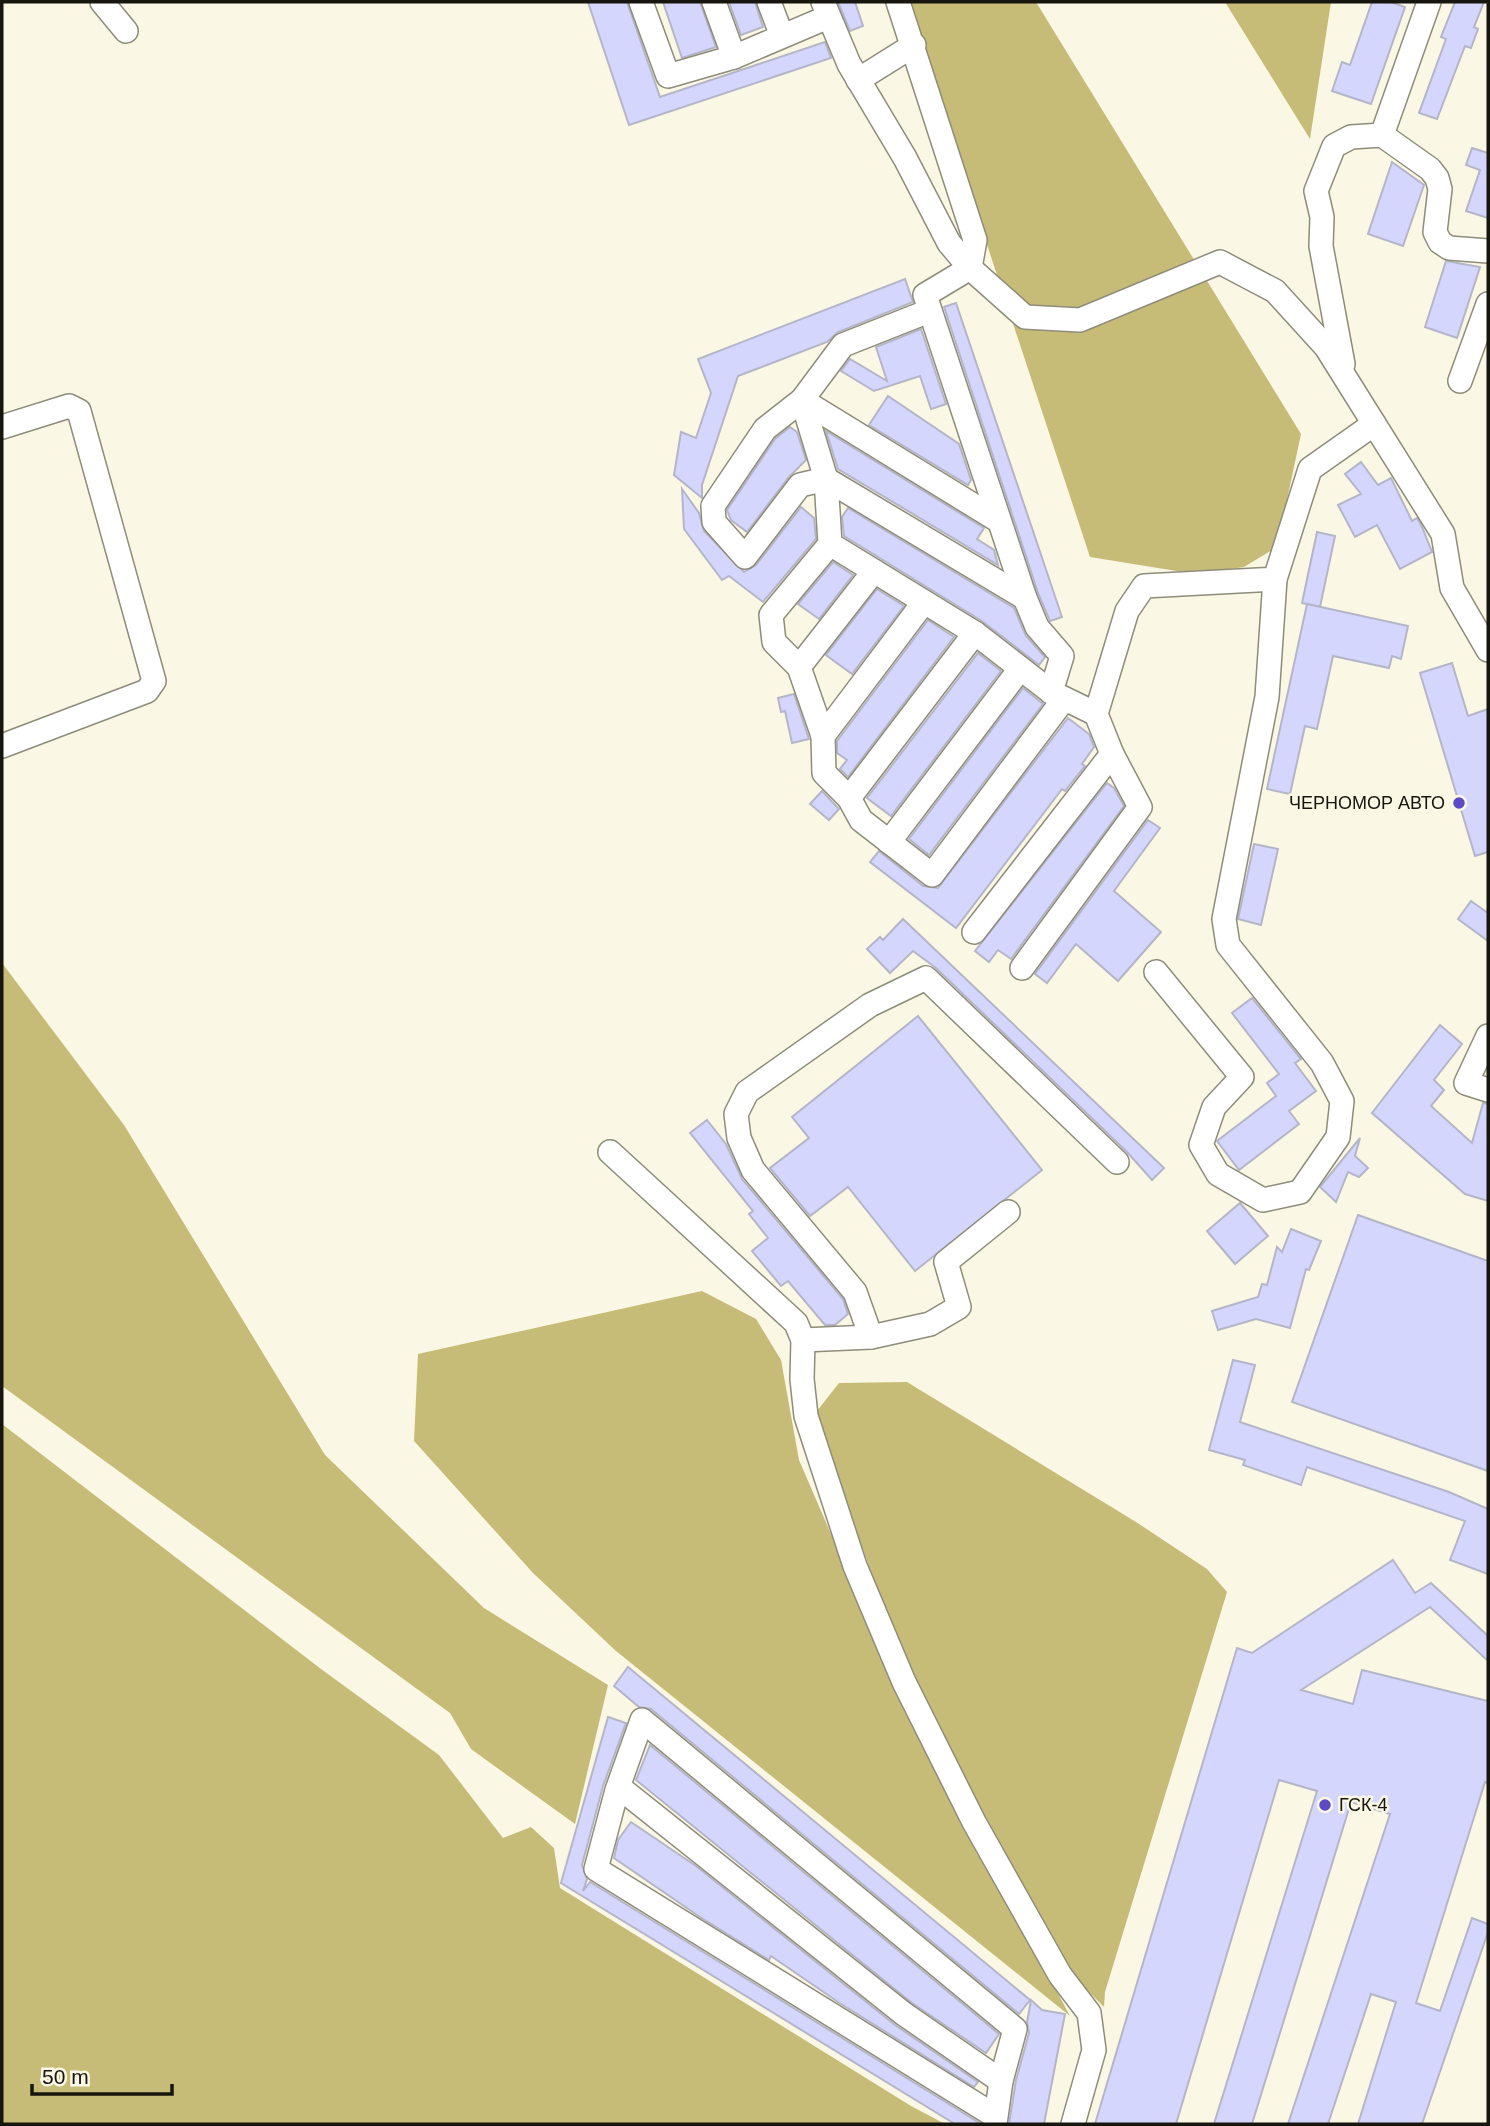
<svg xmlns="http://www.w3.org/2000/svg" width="1490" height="2126" viewBox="0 0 1490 2126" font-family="Arial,sans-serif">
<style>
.forest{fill:#c6bc78}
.building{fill:#d5d6fd;stroke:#b4b5c8;stroke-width:2}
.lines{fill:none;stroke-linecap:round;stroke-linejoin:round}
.minor-casing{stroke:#8e8c7a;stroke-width:26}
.minor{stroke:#fff;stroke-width:23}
.poi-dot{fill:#5b4ac3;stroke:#faf8e4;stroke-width:2.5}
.labels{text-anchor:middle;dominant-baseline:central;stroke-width:5;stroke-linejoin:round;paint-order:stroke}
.poi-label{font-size:18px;fill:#16150e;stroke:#faf8e4;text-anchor:end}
</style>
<rect width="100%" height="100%" fill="#faf8e4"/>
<g class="forest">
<polygon points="907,2 1036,2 1301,434 1277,547 1244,567 1195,574 1090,557"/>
<polygon points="1225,2 1331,2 1310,139"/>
<polygon points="2,963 124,1125 325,1455 484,1608 608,1685 575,1824 471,1749 450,1713 2,1386"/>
<polygon points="702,1291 756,1319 781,1360 799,1460 913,1724 1070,2016 616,1651 533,1573 414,1441 418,1354"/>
<polygon points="907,1382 1136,1522 1207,1569 1227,1592 1105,1992 1104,2007 1057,1960 908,1675 832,1463 817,1411 839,1383"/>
<polygon points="2,1424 321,1669 439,1755 503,1838 531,1827 554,1848 560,1888 911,2106 945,2124 2,2124"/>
</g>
<g class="building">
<polygon points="588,2 627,2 660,97 825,42 831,58 629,125"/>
<polygon points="663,2 700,2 716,47 682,58"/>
<polygon points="729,2 755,2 763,27 741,35"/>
<polygon points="838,2 855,2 863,26 850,31"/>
<polygon points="1372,2 1391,2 1405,7 1371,104 1332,91 1342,62 1350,65"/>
<polygon points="1455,2 1484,2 1474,27 1478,29 1471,48 1465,46 1437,119 1419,113 1446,39 1441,37"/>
<polygon points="1472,148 1488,153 1488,218 1466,211 1480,170 1466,165"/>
<polygon points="1392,162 1424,185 1403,246 1368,234"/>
<polygon points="1446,261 1480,267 1457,338 1425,327"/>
<polygon points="905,279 913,302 838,332 827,342 738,376 702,485 702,498 674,475 681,432 696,438 711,393 698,359"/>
<polygon points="956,303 1062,617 1050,621 1038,593 944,307"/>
<polygon points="921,329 946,404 931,409 920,376 874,391 841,371 850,359 887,381 876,347"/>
<polygon points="888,396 959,444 971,480 968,485 869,425"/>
<polygon points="790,427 797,432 806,460 789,477 747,532 731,520 727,510 775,439"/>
<polygon points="826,431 984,528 977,539 994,550 998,565 838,469"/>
<polygon points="1361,462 1378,485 1391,478 1412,521 1417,518 1422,527 1432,552 1400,569 1377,525 1355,537 1338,505 1361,494 1345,474"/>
<polygon points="682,489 699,513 704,531 744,572 756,565 801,507 814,518 816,539 763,602 729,576 722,580 684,529"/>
<polygon points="848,508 1014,608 1026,636 1045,657 1039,665 982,621 844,536 842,517"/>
<polygon points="1317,532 1335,536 1320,607 1302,603"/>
<polygon points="833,562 853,575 819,619 798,604"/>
<polygon points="877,589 904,606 852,674 826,655"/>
<polygon points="1307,604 1408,626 1401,659 1392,656 1389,668 1333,656 1317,729 1305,726 1290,794 1267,789"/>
<polygon points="928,620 954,637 848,777 840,769 847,760 837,753 837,741"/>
<polygon points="978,653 1001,671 891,816 867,798"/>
<polygon points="1452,663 1468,716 1488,709 1488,852 1475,856 1420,673"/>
<polygon points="1023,688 1043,704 929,855 909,839"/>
<polygon points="794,694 809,739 792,743 785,711 781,712 778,698"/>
<polygon points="1068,718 1089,734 1094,747 1082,764 1085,766 1065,791 1062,789 956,928 870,862 879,851 923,886 938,888"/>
<polygon points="1107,783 1114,788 1124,806 1011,959 998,950 989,962 975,951"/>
<polygon points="822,791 839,809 829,820 810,804"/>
<polygon points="1148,820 1160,828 1114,891 1161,932 1118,981 1076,944 1047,983 1035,974"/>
<polygon points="1254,844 1278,849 1261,925 1238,919"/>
<polygon points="1471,901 1488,913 1488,941 1458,919"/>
<polygon points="903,919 1164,1168 1152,1180 1127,1152 936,968 913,951 890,973 867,949 880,937 883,940"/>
<polygon points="1252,998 1301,1059 1295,1063 1316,1091 1289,1111 1299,1124 1239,1170 1217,1141 1276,1096 1267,1083 1279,1074 1232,1013"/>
<polygon points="918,1016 1042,1170 915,1271 848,1187 810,1216 770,1168 809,1138 792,1117"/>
<polygon points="1440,1025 1462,1044 1434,1080 1444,1090 1431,1106 1472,1143 1483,1103 1488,1104 1488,1201 1465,1194 1372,1113"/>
<polygon points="707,1120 726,1144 742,1179 843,1299 848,1314 835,1325 825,1325 788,1281 781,1286 752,1251 768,1238 749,1214 753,1211 690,1133"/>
<polygon points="1360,1138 1355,1156 1368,1168 1359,1177 1348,1172 1336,1202 1320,1187"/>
<polygon points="1240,1203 1268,1236 1235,1264 1207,1231"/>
<polygon points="1358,1215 1488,1261 1488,1471 1292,1402"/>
<polygon points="1291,1229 1321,1241 1309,1270 1306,1269 1290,1328 1256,1319 1218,1330 1212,1311 1258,1297 1262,1284 1267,1285 1277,1247 1282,1252"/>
<polygon points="1233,1360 1255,1365 1240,1422 1449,1492 1488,1509 1488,1574 1450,1560 1465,1521 1307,1467 1301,1485 1243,1465 1245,1460 1209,1450"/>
<polygon points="1393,1560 1415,1593 1431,1583 1488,1636 1488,1661 1430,1607 1301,1690 1353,1704 1362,1670 1488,1701 1488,1783 1485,1782 1416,2003 1440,2011 1472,1918 1488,1924 1488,1932 1422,2124 1358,2124 1396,2002 1371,1994 1328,2124 1288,2124 1390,1814 1351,1802 1252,2124 1214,2124 1317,1791 1279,1780 1176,2124 1095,2124 1237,1648 1252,1653"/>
<polygon points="628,1667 1030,2000 1019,2014 651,1709 639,1707 614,1686"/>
<polygon points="608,1717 626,1723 603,1786 582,1865 587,1879 583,1891 590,1882 981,2124 955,2124 561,1883"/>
<polygon points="650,1745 999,2034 986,2053 912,2003 636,1780"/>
<polygon points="631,1822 696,1866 895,2025 978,2082 974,2087 838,2002 771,1956 769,1960 700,1917 614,1858 618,1840"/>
<polygon points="1031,2000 1042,2010 1065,2014 1044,2124 1009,2124 1016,2080 1029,2033 1027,2022"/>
</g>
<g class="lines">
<g class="minor-casing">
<g id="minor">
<polyline points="102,2 126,31"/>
<polyline points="641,2 668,76 734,57 828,17"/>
<polyline points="714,2 734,57"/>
<polyline points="769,2 782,36"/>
<polyline points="823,2 849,64 905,158 949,243 970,268 1025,317 1080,320 1220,262 1275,291 1326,347 1443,534 1452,588 1488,650"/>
<polyline points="898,2 975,240 970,268 925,295 1025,598 1037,627 1062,656 1051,692"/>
<polyline points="858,80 914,45"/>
<polyline points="1382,135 1429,2"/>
<polyline points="929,311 843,345 802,400 826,479 830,544 975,633 1051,692 1096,714 1112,754 974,932"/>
<polyline points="1343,364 1321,246 1322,217 1316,191 1334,146 1351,137 1382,135 1430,169 1437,178 1440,189 1435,232 1440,242 1449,248 1488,251"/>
<polyline points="1460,381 1488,304"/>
<polyline points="2,427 69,406 79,411 154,681 147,691 2,746"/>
<polyline points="999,521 802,400 765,429 713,506 714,522 745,557 800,485 826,479 1025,598"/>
<polyline points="924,602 823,736 824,773 849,798 861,820 932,875 1064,699"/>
<polyline points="799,667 874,571"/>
<polyline points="1096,714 1127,611 1144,586 1275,579 1310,469 1374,424"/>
<polyline points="823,736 799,667 774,642 771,615 830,544"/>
<polyline points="849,798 975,633"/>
<polyline points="889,842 1020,669"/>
<polyline points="1022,968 1140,807 1112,754"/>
<polyline points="1156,972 1242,1077 1214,1107 1201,1145 1218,1174 1263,1200 1300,1192 1338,1137 1342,1101 1322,1063 1228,945 1224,919 1267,697 1275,579"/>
<polyline points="1488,1036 1466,1083 1488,1090"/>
<polyline points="610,1152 796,1323 803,1340 802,1379 806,1416 855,1566 904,1682 974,1822 1060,1975 1089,2013 1094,2050 1073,2124"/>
<polyline points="1008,1212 946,1262 959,1307 930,1324 871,1337 855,1292 753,1170 739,1138 736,1114 747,1092 870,1005 926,978 1117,1162"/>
<polyline points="803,1340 871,1337"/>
<polyline points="619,1787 904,2014 1001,2081"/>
<polyline points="995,2116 596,1869 617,1790 642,1720 1015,2029 1001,2081 995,2124"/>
</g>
</g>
<use href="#minor" class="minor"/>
</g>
<g class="poi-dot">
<circle cx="1459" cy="803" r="7"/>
<circle cx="1325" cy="1805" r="7"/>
</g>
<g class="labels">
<g class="poi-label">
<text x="1445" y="803">ЧЕРНОМОР АВТО</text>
<text x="1339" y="1805" text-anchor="start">ГСК-4</text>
</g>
</g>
<rect width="1490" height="2126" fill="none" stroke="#16150e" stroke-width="7"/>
<path d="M32 2084v10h140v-10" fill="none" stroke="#16150e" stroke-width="3.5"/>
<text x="42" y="2084" font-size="21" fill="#16150e" stroke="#faf8e4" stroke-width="5" paint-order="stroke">50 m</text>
</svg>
